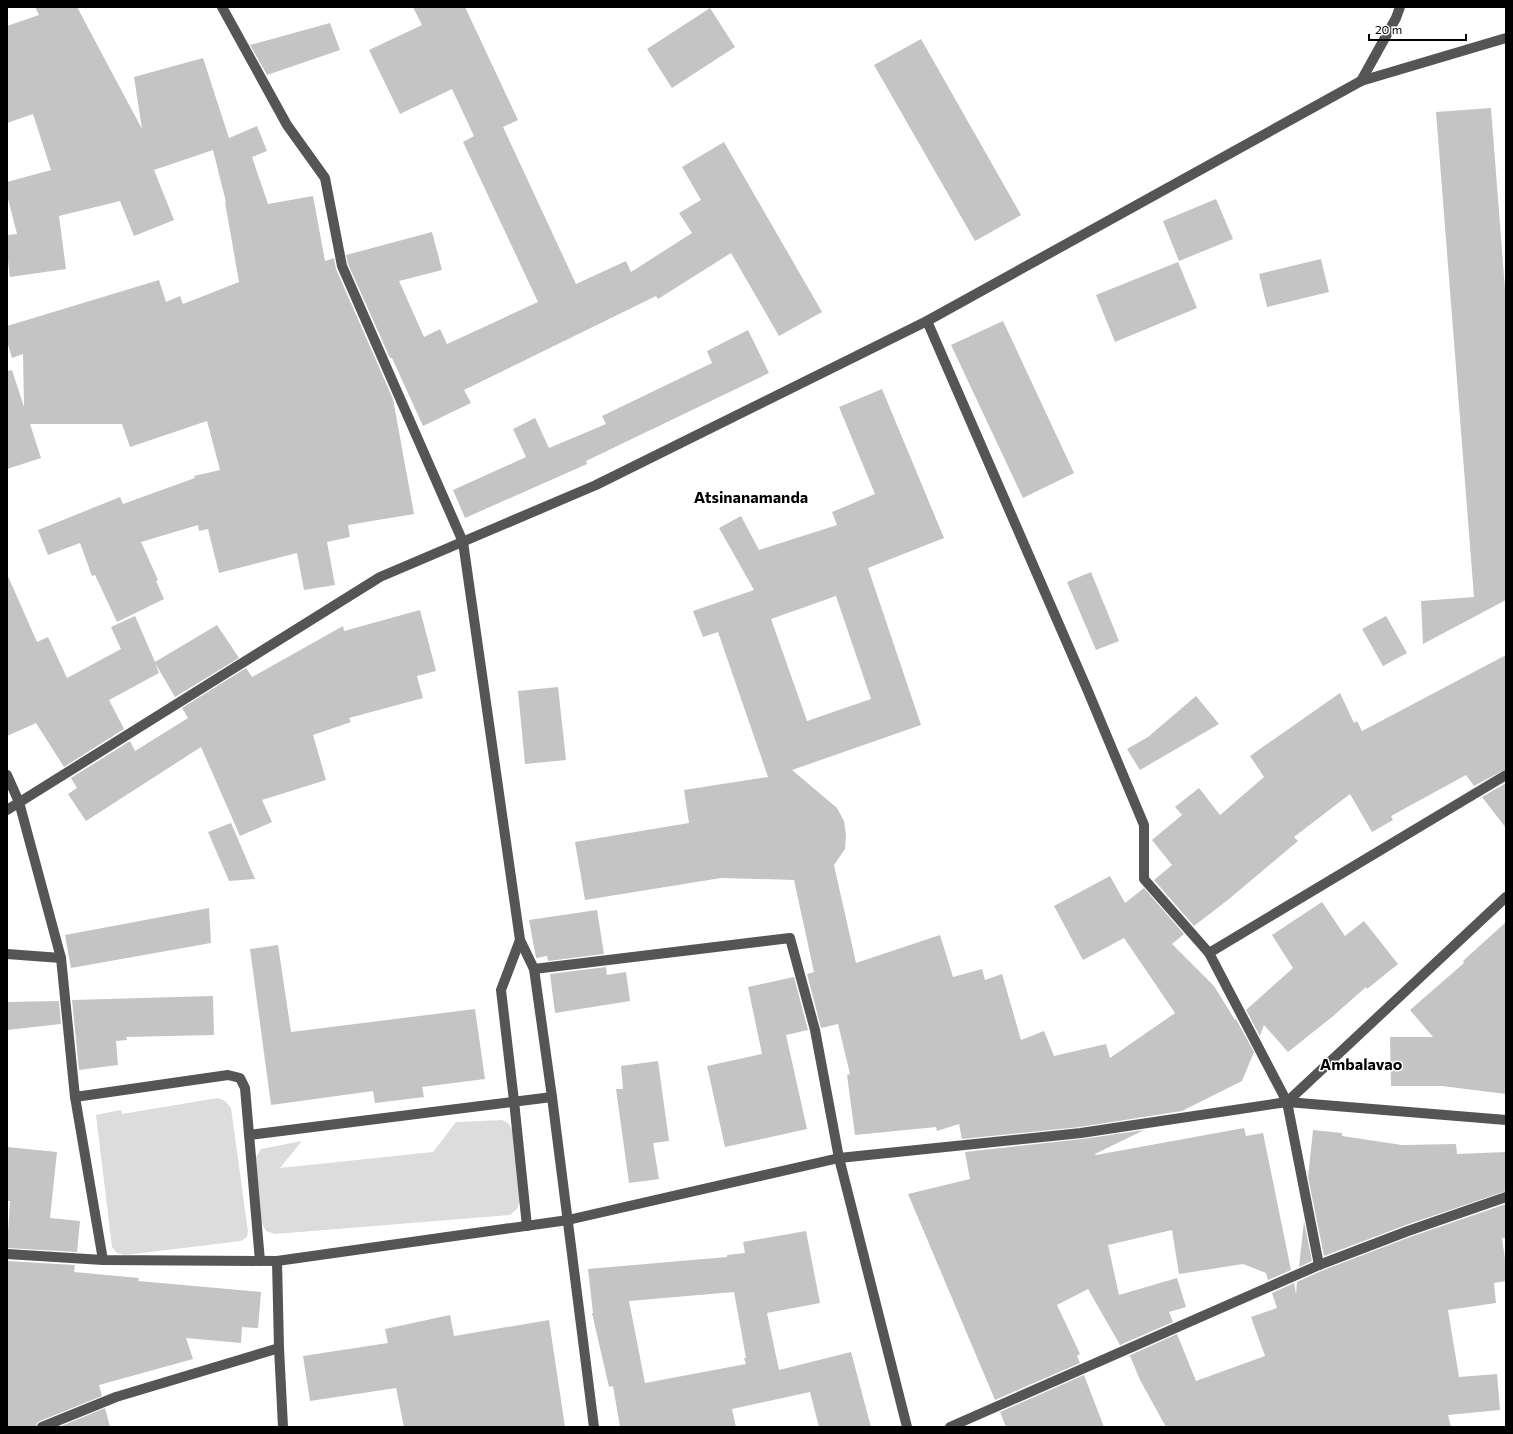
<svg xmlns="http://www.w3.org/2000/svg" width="1513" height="1434" viewBox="0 0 1513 1434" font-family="Commissioner,sans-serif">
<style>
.green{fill:#dcdcdc}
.building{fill:#c4c4c4;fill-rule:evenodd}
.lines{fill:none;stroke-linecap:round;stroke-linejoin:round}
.minor{stroke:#555;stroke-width:10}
.labels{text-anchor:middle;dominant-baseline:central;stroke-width:3;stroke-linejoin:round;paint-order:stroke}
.district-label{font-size:16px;font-weight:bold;fill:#000;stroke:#fff}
</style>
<rect width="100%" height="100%" fill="#fff"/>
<g class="green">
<polygon points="218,1098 225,1101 231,1108 248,1232 247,1237 241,1241 125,1255 117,1253 112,1247 96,1115 121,1110 122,1114"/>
<polygon points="502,1120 508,1123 513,1131 520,1201 517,1209 510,1215 275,1234 266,1231 261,1222 256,1157 261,1149 302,1141 280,1168 433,1152 456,1122"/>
</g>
<g class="building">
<polygon points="35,7 77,7 142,129 134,77 203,58 229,138 257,126 267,151 252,157 268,204 313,196 325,261 334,258 336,269 393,399 414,514 348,525 350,537 327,542 335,585 304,590 297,553 219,573 208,529 199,531 198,525 141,542 158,580 156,581 164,599 117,622 95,575 92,576 80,543 48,555 38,530 120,497 123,504 195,478 194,476 220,470 207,421 130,447 122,424 30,424 41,458 7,469 7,371 12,370 24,407 23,354 12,358 7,341 7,326 159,280 166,302 180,296 183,304 239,282 225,202 226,202 213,150 154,170 174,220 134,236 120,201 59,216 66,269 10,277 7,253 7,235 17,234 7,195 7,182 51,170 33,114 7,123 7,26 39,15"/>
<polygon points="413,7 465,7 518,120 503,127 576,284 626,261 631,272 692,233 679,213 701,200 682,167 724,142 822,312 779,336 731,253 658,299 656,296 464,390 471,403 423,426 392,358 390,358 348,264 346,255 432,232 442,270 399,281 424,337 440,329 447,344 538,302 463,142 474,136 452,89 400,114 369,50 422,25"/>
<polygon points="710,8 735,47 672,88 647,49"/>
<polygon points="330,23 340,50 267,75 250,45"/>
<polygon points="921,39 1021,215 975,241 874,65"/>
<polygon points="1491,108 1506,302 1506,600 1423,644 1421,601 1474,597 1436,112"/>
<polygon points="1216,199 1233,239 1179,261 1163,221"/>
<polygon points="1321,259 1329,292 1267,307 1259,274"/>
<polygon points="1178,262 1197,308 1115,342 1096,295"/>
<polygon points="1003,321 1074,473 1023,498 951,345"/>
<polygon points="748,330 769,373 586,461 587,464 465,518 453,490 526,457 513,429 535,418 549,448 606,424 602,416 712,363 707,351"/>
<path d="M882,389L944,538L868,568L921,725L792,770L837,808L844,821L846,835L845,849L834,865L856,963L940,935L953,977L982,969L985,980L1002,974L1021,1040L1044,1031L1054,1056L1106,1044L1110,1058L1175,1013L1124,938L1083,960L1054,906L1110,876L1125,903L1144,888L1184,934L1172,944L1214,986L1235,1020L1236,1019L1254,1052L1242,1081L1182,1111L1080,1127L962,1139L959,1124L937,1131L936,1127L855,1135L847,1075L850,1074L838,1024L821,1028L807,974L814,972L794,880L721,878L585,900L575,842L689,823L684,790L768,777L718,632L703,637L693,611L754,590L719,528L741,516L759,550L837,525L832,512L875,494L839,407ZM836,596L871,699L807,721L771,619Z"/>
<polygon points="1091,572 1119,641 1096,650 1067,582"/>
<polygon points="7,574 37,642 48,637 67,678 121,649 111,627 135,616 155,662 217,625 239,658 175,697 155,663 159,673 109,700 124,729 64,767 36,723 7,736"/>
<polygon points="420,610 436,671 417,676 423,698 349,718 351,722 313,735 326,780 262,800 272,822 240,836 201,747 86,821 68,794 77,788 71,778 130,741 135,751 188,718 182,708 246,668 252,677 343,626 344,631"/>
<polygon points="1386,616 1407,653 1383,666 1362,629"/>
<polygon points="1506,655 1506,769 1474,786 1466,775 1391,816 1393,820 1372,832 1350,794 1294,837 1298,841 1229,899 1194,926 1154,880 1172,865 1152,840 1182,815 1175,807 1199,788 1220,815 1264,777 1250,756 1340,693 1354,723 1357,721 1362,731"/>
<polygon points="558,687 566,760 525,764 518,691"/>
<polygon points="1196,696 1219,724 1140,770 1127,749 1148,737"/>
<polygon points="1506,783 1506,828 1482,797"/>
<polygon points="231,823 255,879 229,881 208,832"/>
<polygon points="1322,902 1345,936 1364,921 1398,964 1367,989 1366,987 1332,1017 1288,1052 1264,1025 1260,1036 1246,1010 1293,968 1272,935"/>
<polygon points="209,908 211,943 71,968 65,935"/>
<polygon points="597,910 604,954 548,961 547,956 536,958 529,920"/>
<polygon points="1506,922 1506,1094 1442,1086 1391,1086 1390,1037 1433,1037 1410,1010 1464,963 1463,961"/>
<polygon points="278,945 291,1032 475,1009 485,1079 422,1087 424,1097 375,1103 373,1091 271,1105 250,949"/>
<polygon points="606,967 607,975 626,972 630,1001 555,1013 550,974"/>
<polygon points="794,977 808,1030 786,1035 807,1129 725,1147 707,1066 762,1054 748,987"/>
<polygon points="213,996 214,1035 126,1037 127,1040 116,1041 118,1065 79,1070 72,1000"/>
<polygon points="59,1001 61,1024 7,1030 7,1002"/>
<polygon points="658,1061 669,1141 653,1143 659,1179 629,1183 616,1089 623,1089 621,1066"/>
<polygon points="1244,1128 1246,1136 1263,1133 1291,1270 1268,1280 1266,1273 1243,1264 1179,1274 1172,1230 1108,1245 1119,1295 1177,1278 1186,1307 1169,1312 1173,1322 1120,1345 1088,1289 1057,1305 1080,1354 1077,1356 1080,1363 995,1400 908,1194 970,1179 965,1152 1082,1139 1144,1130 1095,1154 1096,1155"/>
<polygon points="1313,1130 1342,1133 1342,1136 1402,1145 1456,1144 1457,1154 1506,1152 1506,1191 1406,1225 1324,1256 1308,1177"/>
<polygon points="7,1147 57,1152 50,1218 80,1221 77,1252 7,1248 10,1201 7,1201"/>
<polygon points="1506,1204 1506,1238 1502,1238 1506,1266 1506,1281 1494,1283 1496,1303 1448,1310 1459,1377 1497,1374 1500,1410 1448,1415 1451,1427 1166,1427 1140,1380 1130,1356 1126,1357 1177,1334 1196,1381 1265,1356 1251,1317 1277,1308 1272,1293 1294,1283 1296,1294 1297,1282 1321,1271 1410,1237"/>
<polygon points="1304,1221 1312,1261 1299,1267"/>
<path d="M806,1231L820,1303L767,1313L779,1370L851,1352L871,1427H819L810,1392L732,1409L736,1427H620L613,1386L609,1387L592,1313H593L588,1269L727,1257V1255L745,1253L743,1242ZM734,1292L746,1358H744L746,1364L645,1383L629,1301Z"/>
<polygon points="7,1261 75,1265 74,1272 139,1278 138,1281 261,1292 258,1328 242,1327 241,1343 186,1338 193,1359 99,1385 102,1396 40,1421 37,1423 36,1427 7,1427"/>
<polygon points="450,1315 454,1336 549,1320 565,1427 404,1427 396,1388 310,1401 303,1356 388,1343 385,1329"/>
<polygon points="1084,1375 1104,1427 1006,1427 1000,1412"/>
<polygon points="105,1408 110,1427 59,1427"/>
</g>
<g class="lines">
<g class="minor">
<polyline points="222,7 287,125 325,178 342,266 463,542 520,940 534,969 552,1097 594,1427"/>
<polyline points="1361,81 1396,18 1400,7"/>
<polyline points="927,321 1087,689 1144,825 1144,879 1209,953"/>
<polyline points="7,775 19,802 61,958 75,1097 103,1260"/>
<polyline points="7,810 380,577 596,485 927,321 1361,81 1506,38"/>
<polyline points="520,940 501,990 514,1101 527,1226"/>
<polyline points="7,954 61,958"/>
<polyline points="534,969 790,938 815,1030 839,1158 907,1427"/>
<polyline points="75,1097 228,1075 240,1078 245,1088 260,1261"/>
<polyline points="1287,1102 1506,897"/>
<polyline points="249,1135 552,1097"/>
<polyline points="7,1254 103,1260 277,1261 568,1220 839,1158 1081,1133 1287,1102 1506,1120"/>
<polyline points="277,1261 279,1348 283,1427"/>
<polyline points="1319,1265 1287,1102 1209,953 1506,775"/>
<polyline points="42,1427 116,1397 279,1348"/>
<polyline points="950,1427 1319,1265 1408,1231 1506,1197"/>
</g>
</g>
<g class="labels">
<g class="district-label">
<text x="751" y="496">Atsinanamanda</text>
<text x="1361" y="1063">Ambalavao</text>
</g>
</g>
<rect width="1513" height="1434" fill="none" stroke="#000000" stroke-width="16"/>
<path d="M1369 34v6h97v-6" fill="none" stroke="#000000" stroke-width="2"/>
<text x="1375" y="34" font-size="12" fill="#000000" stroke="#ffffff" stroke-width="3" paint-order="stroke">20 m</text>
</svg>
